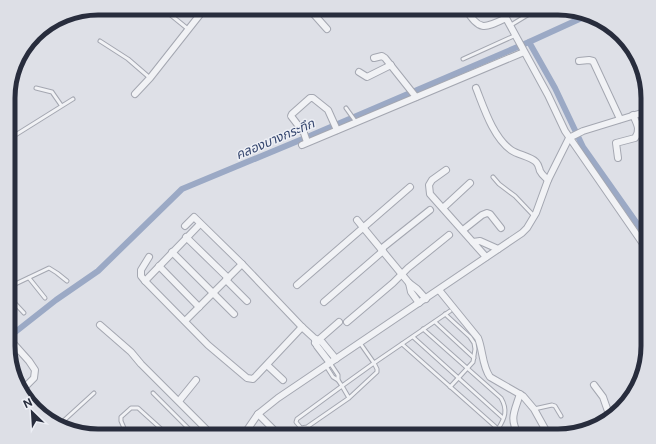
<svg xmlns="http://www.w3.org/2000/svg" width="656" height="444" viewBox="0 0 656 444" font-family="'Public Sans','Noto Sans Thai',sans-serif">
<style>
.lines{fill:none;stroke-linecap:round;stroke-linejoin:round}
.canal{stroke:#9ba9c5;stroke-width:6}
.lane-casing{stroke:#a4a7b1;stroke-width:5}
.street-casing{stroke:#a4a7b1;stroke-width:8}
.lane{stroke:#f1f2f5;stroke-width:3}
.street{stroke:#f1f2f5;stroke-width:6}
.labels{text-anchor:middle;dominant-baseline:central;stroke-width:3;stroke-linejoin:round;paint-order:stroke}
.water-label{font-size:13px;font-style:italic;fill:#35466e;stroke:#edeff5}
.rim{fill:none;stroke:#282d3d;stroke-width:5}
</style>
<rect width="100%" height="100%" fill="#dee0e7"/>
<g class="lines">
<g class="canal">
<polyline points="529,42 555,88 583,147 648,239"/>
<polyline points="9,337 56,300 98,271 182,189 305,138 529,42 586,16"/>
</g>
<g class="lane-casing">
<g id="lane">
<polyline points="500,9 506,18"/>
<polyline points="167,12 188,29"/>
<polyline points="401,12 405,10"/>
<polyline points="511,25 539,8"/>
<polyline points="100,41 128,59 150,78"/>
<polyline points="24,48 37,42"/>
<polyline points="463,59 516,35"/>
<polyline points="36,88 52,92 61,105"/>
<polyline points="346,108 356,122"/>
<polyline points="9,139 73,99"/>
<polyline points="493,177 499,184 515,196 534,216"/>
<polyline points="29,278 45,298"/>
<polyline points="9,287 49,268 57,273 67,281"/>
<polyline points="9,297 24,313"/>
<polyline points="445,314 470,337 474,343 475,349 473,362 450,387"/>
<polyline points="435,322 474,358"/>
<path d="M423,329L501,398C508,410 505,418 498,429"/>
<polyline points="413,337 503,418"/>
<polyline points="360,343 374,363 450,311"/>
<polyline points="402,344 498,429 497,436"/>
<polyline points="330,363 338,375 338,380"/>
<polyline points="326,366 333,377 338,380 342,386 374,363 377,369 377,372 349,398 307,427 301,428 296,422 297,419 342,386 349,398"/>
<polyline points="153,393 196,436"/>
<polyline points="534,409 552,405 555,406 561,416"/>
<polyline points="60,424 94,393"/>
<polyline points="569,434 571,432"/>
<polyline points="120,436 124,428 121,421 121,417 131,408 138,408 169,436"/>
</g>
</g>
<g class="street-casing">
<g id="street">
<path d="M466,9C479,32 485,28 506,18L548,95L565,131L648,251"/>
<polyline points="311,11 327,29"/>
<polyline points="374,58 382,56 385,58 416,97"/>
<polyline points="579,61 589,60 593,61 620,119"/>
<polyline points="359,72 367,77 391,65"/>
<path d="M476,88C484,108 493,137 511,150C518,155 530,156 536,162C539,165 539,168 540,171C542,175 545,177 548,180"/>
<polyline points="135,94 150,78 202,12"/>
<polyline points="307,142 304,133 291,116 292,114 310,98 313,98 328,110 337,130"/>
<polyline points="302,145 524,52"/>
<path d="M618,158L616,143L635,138C641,130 637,124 633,115"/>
<polyline points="446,170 432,180 429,185 430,194 486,257"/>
<polyline points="443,208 470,183"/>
<polyline points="357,220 409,283 417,289 426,299"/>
<polyline points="200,224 145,281 208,345 247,378 253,379 256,376 302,327"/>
<polyline points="185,226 194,217 242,264 302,327 314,338 322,342 336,359"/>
<polyline points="463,230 482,215 487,213 490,214 501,228"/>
<polyline points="186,237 228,278"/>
<polyline points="473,242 480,241 498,249"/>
<polyline points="381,249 430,210"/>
<polyline points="172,252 234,314"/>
<polyline points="159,266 199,307"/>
<polyline points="226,280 247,301"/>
<polyline points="145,281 141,276 141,270 149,257"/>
<polyline points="409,283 411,292 419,303"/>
<polyline points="297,285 410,187"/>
<path d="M439,290L478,338C483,350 482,366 490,377L523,396L534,409L549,436"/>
<polyline points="324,302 383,251"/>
<polyline points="185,321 242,264"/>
<polyline points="347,322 393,283 408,268 449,235"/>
<polyline points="100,325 131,352 141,364 213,436"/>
<polyline points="315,340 317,346 330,363"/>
<polyline points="12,342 29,361 35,370 34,378 20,392"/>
<polyline points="315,343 339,322"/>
<polyline points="267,365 283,380"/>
<polyline points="594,385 603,397 610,417"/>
<polyline points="179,401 196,380"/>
<polyline points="258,414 280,436"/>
<polyline points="243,436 258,414 278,398 522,233 527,228 536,213 548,180 569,138 583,131 648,111"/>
<path d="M519,436C509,418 514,413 520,394"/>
</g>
</g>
<use href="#lane" class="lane"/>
<use href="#street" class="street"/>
</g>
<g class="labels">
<g class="water-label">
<text transform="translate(275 139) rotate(-23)">คลองบางกระทึก</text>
</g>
</g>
<path d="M0 0H656V444H0ZM98 15H558A83 83 0 0 1 641 98V346A83 83 0 0 1 558 429H98A83 83 0 0 1 15 346V98A83 83 0 0 1 98 15Z" fill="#dddfe6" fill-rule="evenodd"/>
<path class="rim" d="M98 15H558A83 83 0 0 1 641 98V346A83 83 0 0 1 558 429H98A83 83 0 0 1 15 346V98A83 83 0 0 1 98 15Z"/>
<g transform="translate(32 412) rotate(335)" stroke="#edeff5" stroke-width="3" paint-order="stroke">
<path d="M0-3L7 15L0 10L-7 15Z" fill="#282d3d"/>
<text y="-6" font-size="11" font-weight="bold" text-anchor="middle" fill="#282d3d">N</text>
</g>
</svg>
